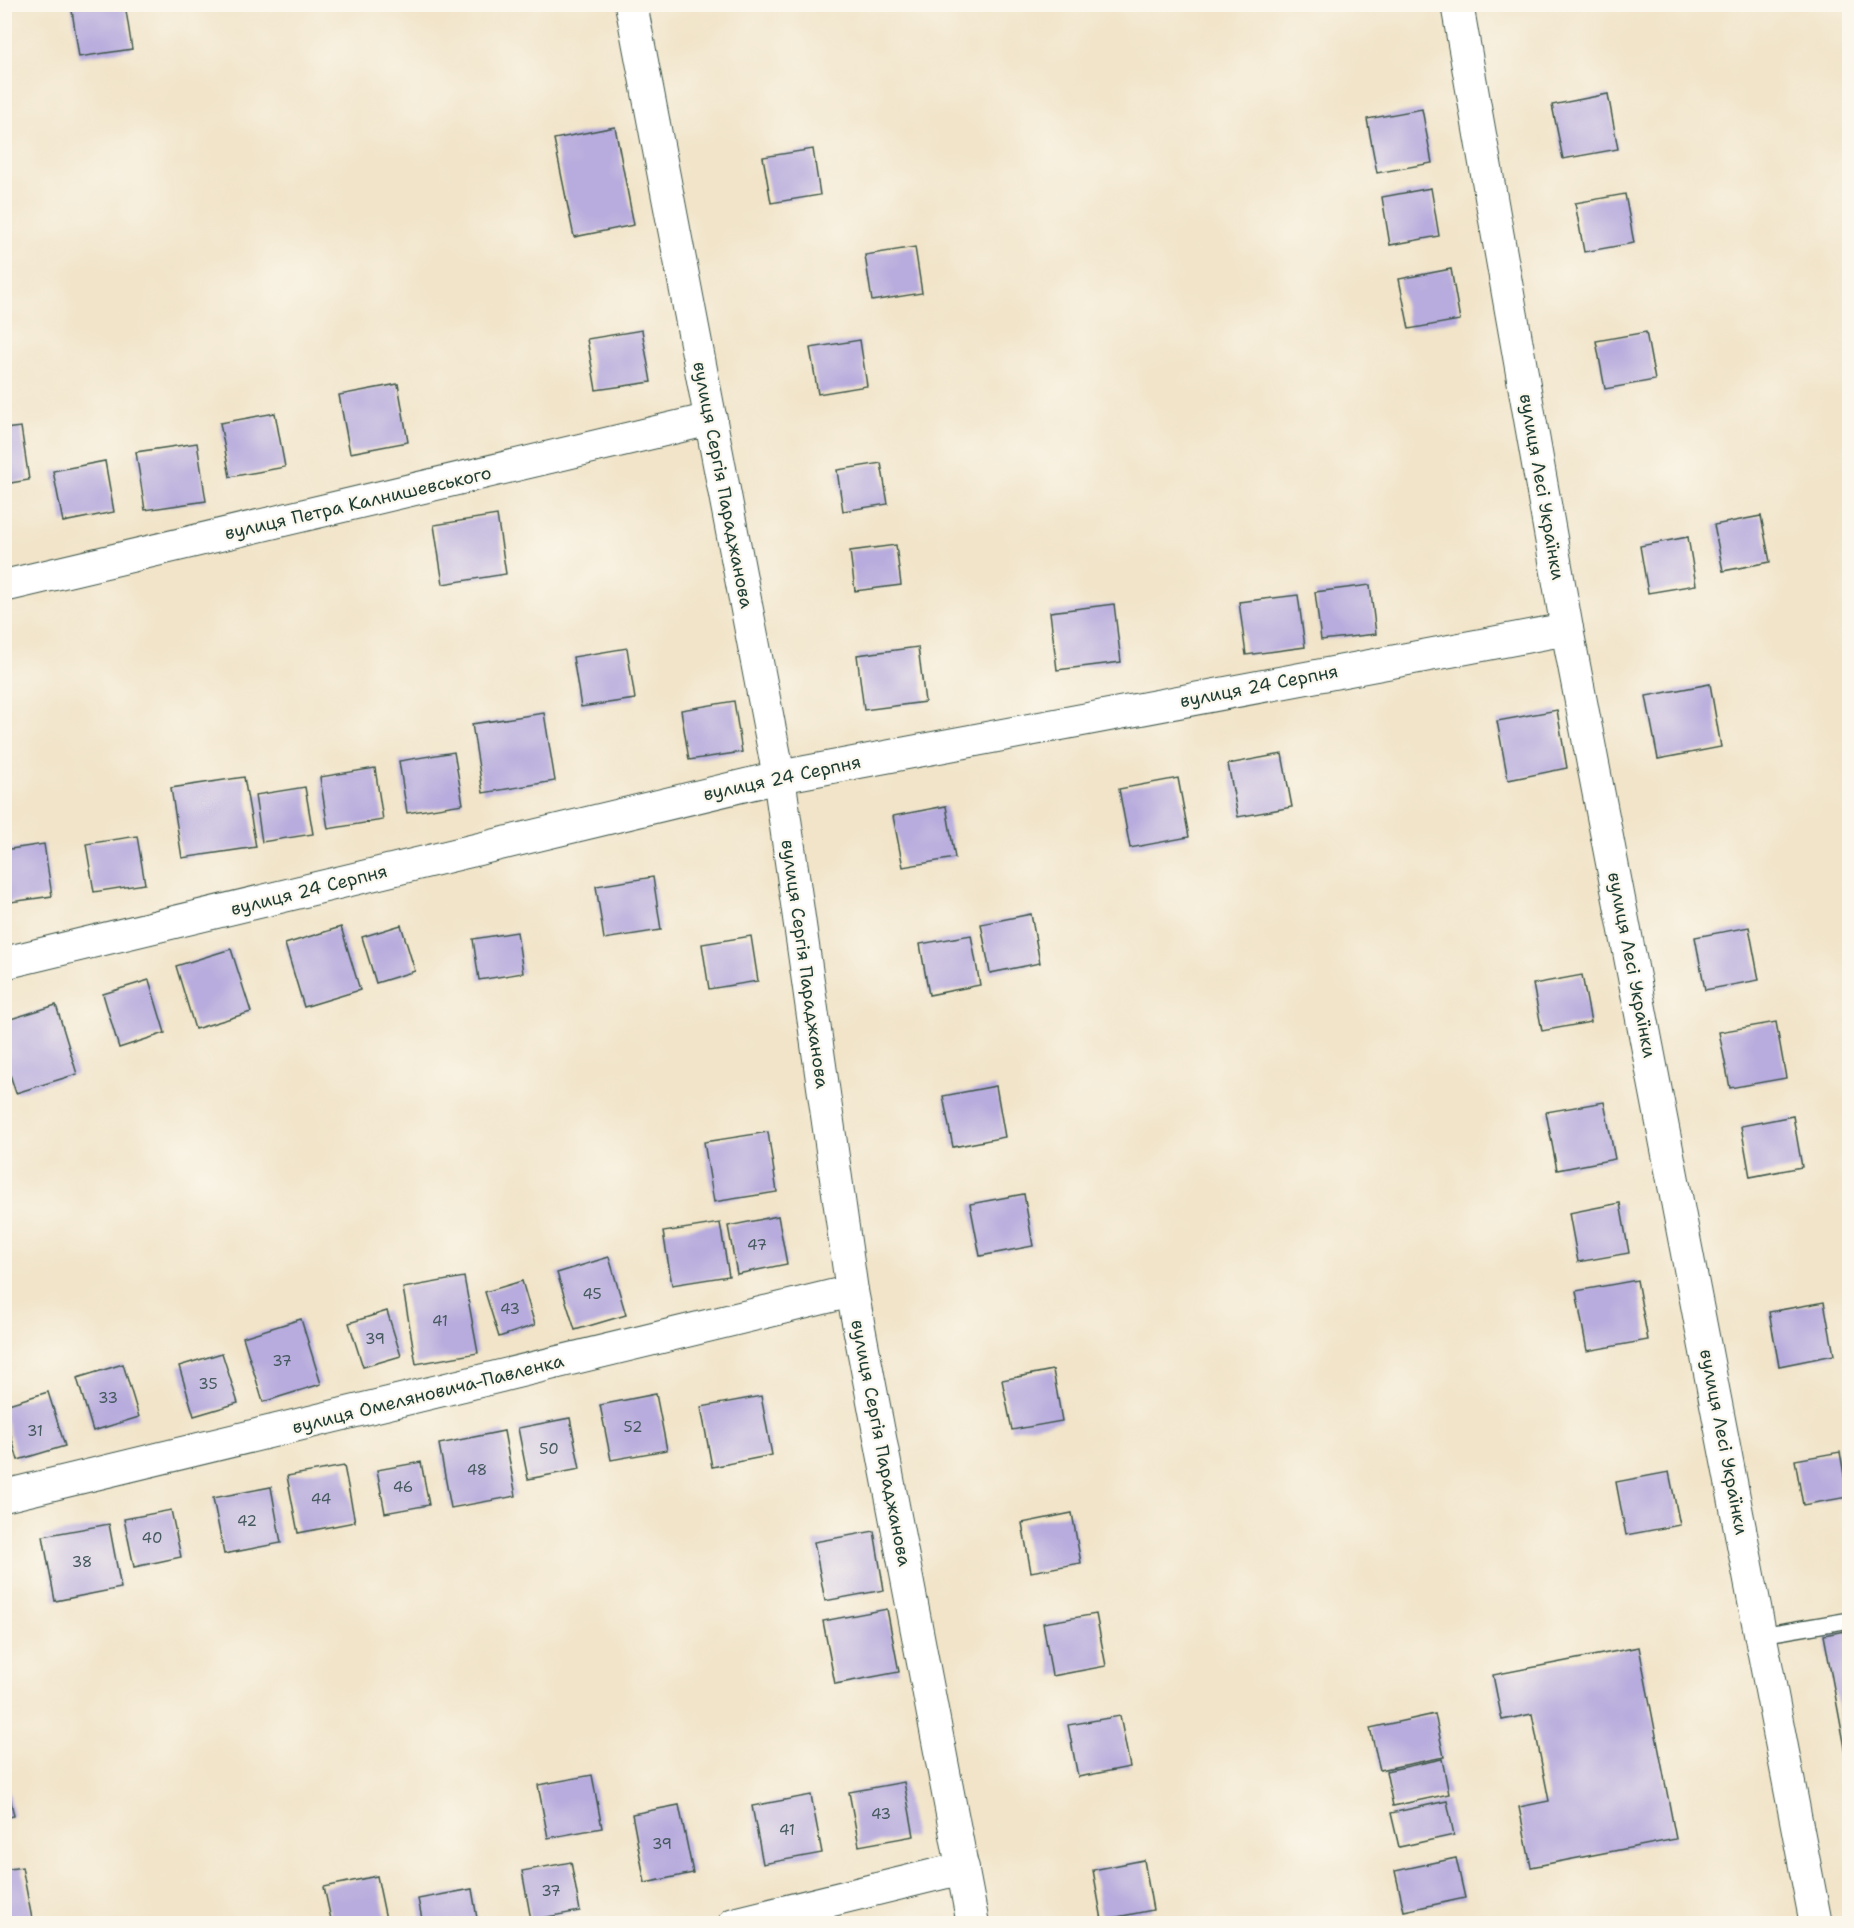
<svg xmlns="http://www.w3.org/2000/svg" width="1854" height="1928" viewBox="0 0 1854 1928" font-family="'Shantell Sans',sans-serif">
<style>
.building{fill:#b7acdd}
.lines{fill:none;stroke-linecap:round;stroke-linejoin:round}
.lane-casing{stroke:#3e564a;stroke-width:18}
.street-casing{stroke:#3e564a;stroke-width:34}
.lane{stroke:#fff;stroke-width:15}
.street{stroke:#fff;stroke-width:32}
.labels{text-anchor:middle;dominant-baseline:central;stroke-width:4.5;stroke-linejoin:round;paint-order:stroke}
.number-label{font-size:15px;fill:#45595e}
.street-label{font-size:18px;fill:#1f3d34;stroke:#fbf7ec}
</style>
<rect width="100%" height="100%" fill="#fbf7ec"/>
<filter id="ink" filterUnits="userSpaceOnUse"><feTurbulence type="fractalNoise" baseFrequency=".0167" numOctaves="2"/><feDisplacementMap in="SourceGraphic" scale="12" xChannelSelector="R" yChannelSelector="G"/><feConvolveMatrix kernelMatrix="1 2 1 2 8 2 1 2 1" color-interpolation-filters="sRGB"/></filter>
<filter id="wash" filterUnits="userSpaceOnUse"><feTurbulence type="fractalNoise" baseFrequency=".008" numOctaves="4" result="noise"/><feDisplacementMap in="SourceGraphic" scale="24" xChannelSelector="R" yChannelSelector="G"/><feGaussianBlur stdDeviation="1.35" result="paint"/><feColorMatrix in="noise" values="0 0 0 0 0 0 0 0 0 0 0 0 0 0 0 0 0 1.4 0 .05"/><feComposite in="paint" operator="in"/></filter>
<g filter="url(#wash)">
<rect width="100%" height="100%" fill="#f1e4c9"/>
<g id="blocks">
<g class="building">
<polygon points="71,4 125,4 132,49 79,57"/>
<polygon points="1608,94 1618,149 1563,159 1552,105"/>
<polygon points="1422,109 1432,163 1377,173 1367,119"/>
<polygon points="615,127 634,225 574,237 554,139"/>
<polygon points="813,149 820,195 771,203 763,157"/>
<polygon points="1431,188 1439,236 1390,245 1382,197"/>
<polygon points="1625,194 1634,243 1584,252 1575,203"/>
<polygon points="915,247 922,293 872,301 865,255"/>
<polygon points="1451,269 1460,320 1409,329 1399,279"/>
<polygon points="642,330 651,382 596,390 587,339"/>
<polygon points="1646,332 1655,380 1605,389 1596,341"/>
<polygon points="860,340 867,386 818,394 810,348"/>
<polygon points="398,384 408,442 350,453 339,395"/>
<polygon points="275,413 285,467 230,477 220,423"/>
<polygon points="21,427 29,480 4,484 4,429"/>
<polygon points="197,443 206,501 145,510 136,452"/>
<polygon points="105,461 114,512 63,522 53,471"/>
<polygon points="881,463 888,504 843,511 837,470"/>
<polygon points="497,515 506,574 443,584 434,525"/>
<polygon points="1761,516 1770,562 1723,571 1714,525"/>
<polygon points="1688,537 1696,585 1648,593 1640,546"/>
<polygon points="896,545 901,585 855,591 850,551"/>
<polygon points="1370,585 1376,634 1321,640 1315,592"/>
<polygon points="1298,595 1305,647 1246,655 1239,602"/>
<polygon points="1114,604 1121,662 1057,670 1050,612"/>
<polygon points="918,647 925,702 864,710 857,655"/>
<polygon points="627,648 635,699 581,707 573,657"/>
<polygon points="1710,684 1721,747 1658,759 1646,696"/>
<polygon points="734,701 742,752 689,760 681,710"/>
<polygon points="1557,710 1567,768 1508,780 1497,721"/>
<polygon points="544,713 555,781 483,793 472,724"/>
<polygon points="454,752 463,804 407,813 399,761"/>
<polygon points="1282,754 1292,807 1238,817 1228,764"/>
<polygon points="375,768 383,820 328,829 320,777"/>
<polygon points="244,777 256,847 182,858 171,788"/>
<polygon points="1178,778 1189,837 1130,848 1119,789"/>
<polygon points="305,787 313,834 262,842 255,795"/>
<polygon points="946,806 955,858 903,867 893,816"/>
<polygon points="137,836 145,884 94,892 86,844"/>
<polygon points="44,844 52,896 4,903 4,850"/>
<polygon points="653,877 661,930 604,939 596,886"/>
<polygon points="1031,914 1040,963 990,973 981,924"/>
<polygon points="401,925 415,971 376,983 362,937"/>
<polygon points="341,927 360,990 304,1007 285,944"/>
<polygon points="1749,927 1759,980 1705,990 1695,937"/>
<polygon points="517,932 523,973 479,980 473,939"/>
<polygon points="971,935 980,985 929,995 920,944"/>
<polygon points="751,936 758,981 709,989 702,944"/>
<polygon points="231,949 251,1012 195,1029 176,966"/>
<polygon points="1582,975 1591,1022 1542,1031 1533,984"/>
<polygon points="149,980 165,1033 119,1048 103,994"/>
<polygon points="56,1005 77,1074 16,1093 4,1056 4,1021"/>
<polygon points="1776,1022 1786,1078 1730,1088 1719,1032"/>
<polygon points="996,1086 1005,1137 953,1147 943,1096"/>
<polygon points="1604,1102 1615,1159 1557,1170 1546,1112"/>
<polygon points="1793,1116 1802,1167 1750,1177 1741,1126"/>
<polygon points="768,1132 777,1192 714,1202 704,1142"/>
<polygon points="1024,1194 1033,1246 980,1256 970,1204"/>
<polygon points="1620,1203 1629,1253 1578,1262 1569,1213"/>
<polygon points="778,1216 787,1264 737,1274 728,1226"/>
<polygon points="720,1223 729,1276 672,1285 663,1232"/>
<polygon points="609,1257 626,1315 575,1330 557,1273"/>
<polygon points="464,1277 478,1353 416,1364 403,1288"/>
<polygon points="1637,1280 1648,1340 1587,1351 1576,1291"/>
<polygon points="522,1281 535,1325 499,1337 485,1292"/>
<polygon points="1824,1302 1834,1355 1779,1366 1769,1312"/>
<polygon points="387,1311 401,1356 363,1367 349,1323"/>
<polygon points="301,1319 321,1384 263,1402 243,1337"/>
<polygon points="222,1353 238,1403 194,1416 179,1366"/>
<polygon points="123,1364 139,1417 93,1431 77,1378"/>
<polygon points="1053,1370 1062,1421 1012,1430 1002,1380"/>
<polygon points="48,1392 65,1446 18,1460 5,1416 5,1405"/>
<polygon points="656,1394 667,1450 611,1460 600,1405"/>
<polygon points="761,1396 772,1455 712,1467 701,1407"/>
<polygon points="570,1418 580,1469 528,1479 518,1428"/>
<polygon points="504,1431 516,1496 451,1508 439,1444"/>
<polygon points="1840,1452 1848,1497 1803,1505 1795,1460"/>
<polygon points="421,1462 429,1505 385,1513 377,1470"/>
<polygon points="344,1466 355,1522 298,1533 287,1476"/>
<polygon points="1669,1472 1680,1525 1626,1535 1616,1482"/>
<polygon points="271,1487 281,1543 224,1554 213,1498"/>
<polygon points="171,1510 181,1557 134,1567 124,1519"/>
<polygon points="1072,1513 1081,1563 1031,1572 1022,1523"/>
<polygon points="109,1524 121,1588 55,1601 43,1536"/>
<polygon points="874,1531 884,1590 825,1601 814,1542"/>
<polygon points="887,1609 899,1672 835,1684 823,1621"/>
<polygon points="1096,1614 1106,1666 1052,1676 1043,1623"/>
<polygon points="1850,1630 1850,1764 1848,1764 1824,1635"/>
<polygon points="1639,1647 1676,1839 1531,1867 1519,1807 1549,1801 1532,1714 1502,1720 1493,1675"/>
<polygon points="1435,1714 1444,1757 1380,1770 1370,1728"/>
<polygon points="1120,1716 1130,1767 1078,1777 1068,1725"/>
<polygon points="1442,1759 1449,1794 1393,1806 1386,1771"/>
<polygon points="4,1769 14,1816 4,1818"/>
<polygon points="592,1775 602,1828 548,1838 538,1785"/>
<polygon points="904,1782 914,1836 859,1846 849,1792"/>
<polygon points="811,1795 822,1853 763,1864 752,1806"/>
<polygon points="1447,1801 1454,1835 1399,1847 1391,1813"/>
<polygon points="679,1805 693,1873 645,1883 632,1814"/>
<polygon points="1456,1858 1465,1898 1404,1911 1395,1871"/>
<polygon points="1144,1860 1153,1910 1102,1920 1093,1870"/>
<polygon points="571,1862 580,1911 531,1920 522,1871"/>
<polygon points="22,1867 33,1924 4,1924 4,1870"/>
<polygon points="377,1876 387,1924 332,1924 324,1887"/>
<polygon points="472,1889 478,1924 423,1924 418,1899"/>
</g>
</g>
</g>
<g filter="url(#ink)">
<use href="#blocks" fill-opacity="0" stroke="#3e564a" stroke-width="1.5"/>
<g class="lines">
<g class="lane-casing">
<polyline id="lane" points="1761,1635 1850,1620"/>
</g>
<g class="street-casing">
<g id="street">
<polyline points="631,4 779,777 852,1291 973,1924"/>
<polyline points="1457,4 1567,629 1816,1924"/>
<polyline points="4,586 711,419"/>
<polyline points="4,963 779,777 1567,629"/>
<polyline points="4,1496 852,1291"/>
<polyline points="734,1924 963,1868"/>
</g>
</g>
<use href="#lane" class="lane"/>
<use href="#street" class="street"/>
</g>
</g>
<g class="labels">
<g class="number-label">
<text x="757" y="1245">47</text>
<text x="592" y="1294">45</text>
<text x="510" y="1309">43</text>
<text x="440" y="1321">41</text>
<text x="375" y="1339">39</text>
<text x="282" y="1361">37</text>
<text x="208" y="1384">35</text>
<text x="108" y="1398">33</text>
<text x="633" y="1427">52</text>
<text x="35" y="1431">31</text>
<text x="549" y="1449">50</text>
<text x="477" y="1470">48</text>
<text x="403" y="1487">46</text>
<text x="321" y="1499">44</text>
<text x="247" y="1521">42</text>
<text x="152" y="1538">40</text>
<text x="82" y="1562">38</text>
<text x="881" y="1814">43</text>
<text x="787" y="1830">41</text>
<text x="662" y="1844">39</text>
<text x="551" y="1891">37</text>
</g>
<g class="street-label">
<text transform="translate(723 485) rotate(79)">вулиця Сергія Параджанова</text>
<text transform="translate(1542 487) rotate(80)">вулиця Лесі Українки</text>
<text transform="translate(358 503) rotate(-13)">вулиця Петра Калнишевського</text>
<text transform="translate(1259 686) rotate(-11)">вулиця 24 Серпня</text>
<text transform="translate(782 778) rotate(-12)">вулиця 24 Серпня</text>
<text transform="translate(309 890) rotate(-14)">вулиця 24 Серпня</text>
<text transform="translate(805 964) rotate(82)">вулиця Сергія Параджанова</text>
<text transform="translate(1632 965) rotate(79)">вулиця Лесі Українки</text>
<text transform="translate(428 1394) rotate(-14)">вулиця Омеляновича-Павленка</text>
<text transform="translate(1724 1442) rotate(79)">вулиця Лесі Українки</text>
<text transform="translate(881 1443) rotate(79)">вулиця Сергія Параджанова</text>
</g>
</g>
<rect width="1854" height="1928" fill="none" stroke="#fbf7ec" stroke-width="24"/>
</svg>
